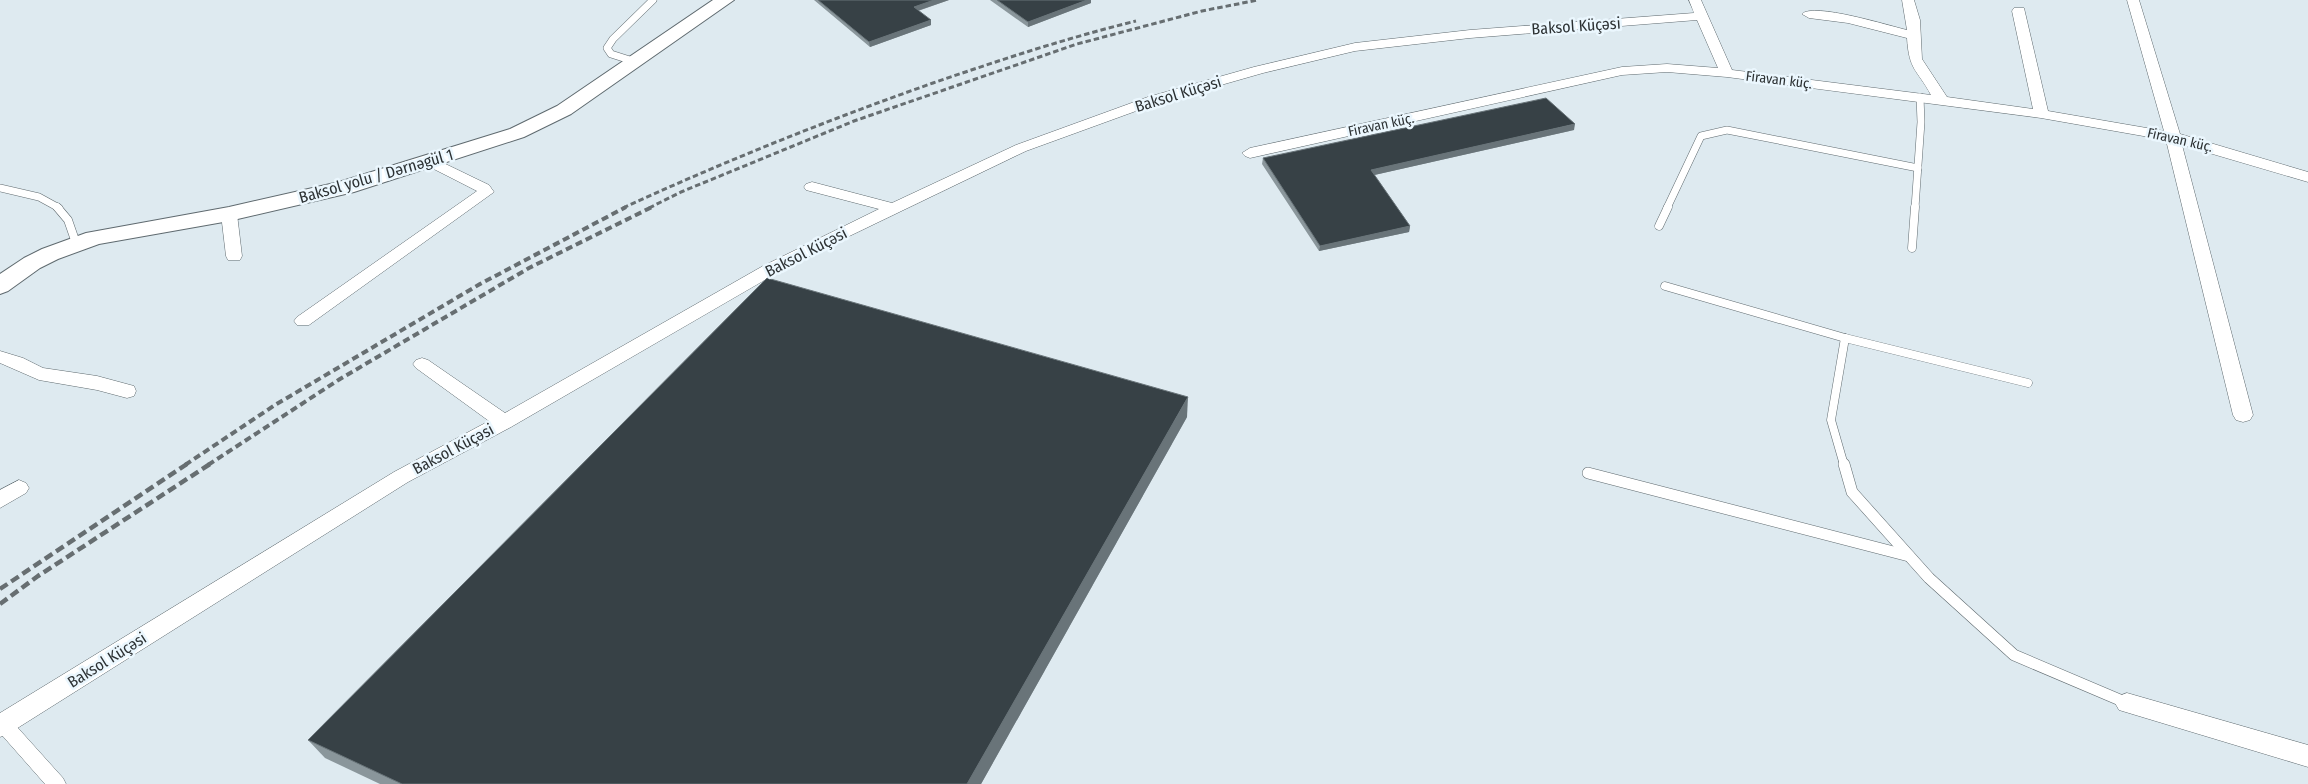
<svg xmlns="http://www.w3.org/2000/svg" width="2308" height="784" viewBox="0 0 2308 784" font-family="'Fira Sans Condensed',sans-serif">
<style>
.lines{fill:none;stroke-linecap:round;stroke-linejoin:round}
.service-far2-casing{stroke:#5f6a6f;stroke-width:8}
.service-far1-casing{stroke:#5f6a6f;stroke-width:9}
.service-casing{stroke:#5f6a6f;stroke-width:12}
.pedestrian-casing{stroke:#5f6a6f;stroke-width:1}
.minor-casing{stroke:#5f6a6f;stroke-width:1}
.secondary-casing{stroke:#5f6a6f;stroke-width:2}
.service-far2{stroke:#fff;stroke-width:7}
.service-far1{stroke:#fff;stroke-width:8}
.service{stroke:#fff;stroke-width:11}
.pedestrian{fill:#fff;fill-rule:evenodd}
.minor{fill:#fff;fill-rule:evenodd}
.secondary{fill:#fff;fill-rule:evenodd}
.rail-far2{stroke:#676e71;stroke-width:3;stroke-dasharray:5.5 3;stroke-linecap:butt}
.rail-far1{stroke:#676e71;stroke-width:4;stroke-dasharray:7 4;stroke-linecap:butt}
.rail{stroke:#676e71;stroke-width:4.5;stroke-dasharray:9 4.5;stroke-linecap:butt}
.wall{fill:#8a969b}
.shaded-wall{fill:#697479}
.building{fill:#374146;stroke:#697479}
.labels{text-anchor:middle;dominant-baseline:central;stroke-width:5;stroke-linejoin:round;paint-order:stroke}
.far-street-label{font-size:14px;fill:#2c3133;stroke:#ebf7fe}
.street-label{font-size:16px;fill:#2c3133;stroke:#ebf7fe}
</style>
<rect width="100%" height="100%" fill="#deeaf0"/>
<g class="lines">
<g class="service-far2-casing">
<g id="service-far2">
<polyline points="636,62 611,54 607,48 613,39 653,0"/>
<polyline points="0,188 39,197 59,208"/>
<polyline points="1667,208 1701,136 1727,130 1918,168"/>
<polyline points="1915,208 1921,122 1920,97"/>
</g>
</g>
<g class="service-far1-casing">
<g id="service-far1">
<polyline points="57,207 68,220 76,243"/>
<polyline points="1659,226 1668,207"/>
<polyline points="1912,248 1915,207"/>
<polyline points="1665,286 1845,338 2028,383"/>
<polyline points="1844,465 1831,420 1845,338"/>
</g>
</g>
<g class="service-casing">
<g id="service">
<polyline points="1844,464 1852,492 1929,578 2014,655 2127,703"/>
<polyline points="1588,473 1909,556"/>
</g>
</g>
<g class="pedestrian-casing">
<polygon id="pedestrian" points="3,716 9,718 63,778 66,784 45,784 0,733 0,717"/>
</g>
<g class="minor-casing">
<g id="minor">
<path d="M1689,0H1701L1732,70L1931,95C1917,69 1909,71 1907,38L1848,23L1809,18L1802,14C1813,2 1890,26 1907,30L1902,0H1914L1920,20L1922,59L1947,97L2033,109L2012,11L2014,8H2024L2048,111L2164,131L2127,0H2139L2180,134L2308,172V182L2182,145L2253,415L2250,420L2243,422L2236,420L2233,415L2166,140L2041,118L1727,77L1667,72L1622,75L1250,158L1245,156L1242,153L1250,148L1622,67L1667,64L1718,68L1697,20L1470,38L1355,51L1263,73L1158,103L1026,151L835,243L775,274L511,427L408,482L8,734L0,737V713L394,472L489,421L416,368L413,364L416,360L422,358L428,360L505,413L763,266L879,209L806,190L804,187L806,184L812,182L892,203L1016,145L1148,97L1254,67L1355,43L1470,30L1694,13Z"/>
<polygon points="429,156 489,185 494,192 309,325 297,325 294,321 297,317 477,191 424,164 421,161"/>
<polygon points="229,209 237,214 242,256 240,260 228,260 226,256 221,214"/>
<polygon points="0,351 23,358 43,368 97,376 134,386 136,391 134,396 127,398 97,390 39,380 0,363"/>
<polygon points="19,480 26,483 29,488 26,493 0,508 0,490"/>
<polygon points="2127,693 2308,745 2308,767 2119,710 2115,703 2119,696"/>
</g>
</g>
<g class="secondary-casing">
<polygon id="secondary" points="713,0 734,0 571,114 524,137 354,192 229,221 99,244 58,259 40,268 8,291 0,294 0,274 24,258 42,249 86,233 229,207 339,182 510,129 557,106"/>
</g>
<use href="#service-far2" class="service-far2"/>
<use href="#service-far1" class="service-far1"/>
<use href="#service" class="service"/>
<use href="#pedestrian" class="pedestrian"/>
<use href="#minor" class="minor"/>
<use href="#secondary" class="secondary"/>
<g class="rail-far2">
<path d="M623,208C725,161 828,120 933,83C1000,60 1067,38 1136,21"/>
<polyline points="649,208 681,192 854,121 1077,44 1202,11 1258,0"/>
</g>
<g class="rail-far1">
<polyline points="185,465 275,405 480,284 626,207"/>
<polyline points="208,465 340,379 529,268 652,207"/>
</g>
<g class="rail">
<polyline points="0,589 187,464"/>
<polyline points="0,604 38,576 210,464"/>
</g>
</g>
<g class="wall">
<polygon points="814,0 949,0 918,11 931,25 870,47"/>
<polygon points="990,0 1091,0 1091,3 1028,27"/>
<polygon points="1574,130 1374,175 1410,226 1409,232 1319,251 1262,164 1263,158"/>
<polygon points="1187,417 981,784 380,784 325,758 308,740"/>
</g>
<g class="shaded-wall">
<polygon points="934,0 949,0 914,12 914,7"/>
<polygon points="1087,0 1091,0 1091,3 1028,27 1028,22"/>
<polygon points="931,20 931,25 870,47 869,42"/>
<polygon points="1575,124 1574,130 1370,176 1371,170"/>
<polygon points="1410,226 1409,232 1319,251 1320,246"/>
<polygon points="1188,397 1187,417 981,784 967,784"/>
</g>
<g class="building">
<polygon points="818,0 934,0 914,7 931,20 869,42"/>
<polygon points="997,0 1087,0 1028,22"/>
<polygon points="1546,98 1575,124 1371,170 1410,226 1320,246 1263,158"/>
<polygon points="767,278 1188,397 967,784 402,784 308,740"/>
</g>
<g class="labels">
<g class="far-street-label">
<text transform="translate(1779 80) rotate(7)">Firavan küç.</text>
<text transform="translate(1381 125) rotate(-12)">Firavan küç.</text>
<text transform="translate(2180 140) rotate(13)">Firavan küç.</text>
</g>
<g class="street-label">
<text transform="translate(1576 26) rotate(-4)">Baksol Küçəsi</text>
<text transform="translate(1178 94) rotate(-17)">Baksol Küçəsi</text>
<text transform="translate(376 176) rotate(-16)">Baksol yolu / Dərnəgül 1</text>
<text transform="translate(806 252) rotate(-27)">Baksol Küçəsi</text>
<text transform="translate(453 449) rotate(-28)">Baksol Küçəsi</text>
<text transform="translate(107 660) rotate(-32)">Baksol Küçəsi</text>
</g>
</g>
</svg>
